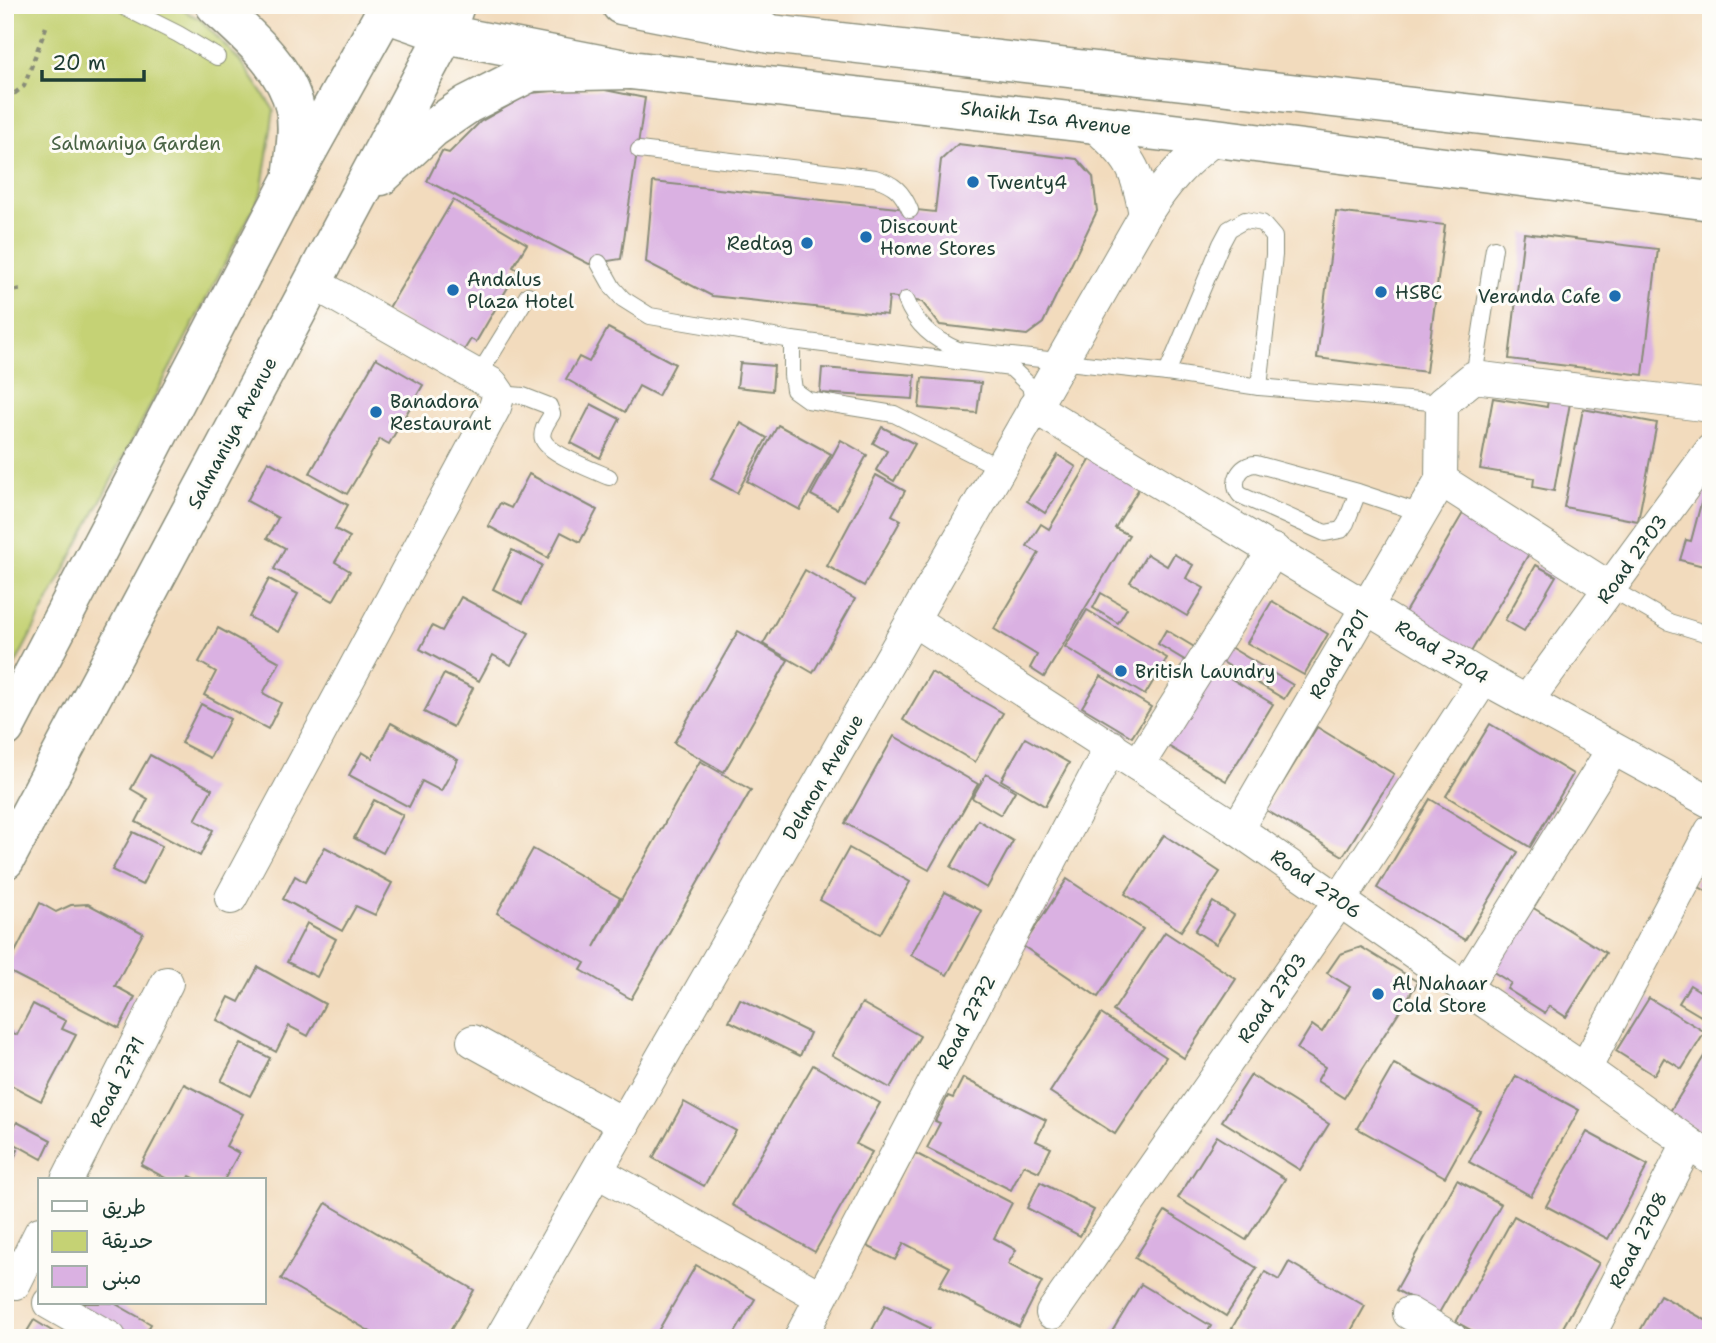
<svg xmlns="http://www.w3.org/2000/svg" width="1716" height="1343" viewBox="0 0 1716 1343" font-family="'Shantell Sans','Playpen Sans Arabic',sans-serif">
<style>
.green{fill:#c5d274;stroke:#728854;stroke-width:2}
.building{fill:#dab1e2}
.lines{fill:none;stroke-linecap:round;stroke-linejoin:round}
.service-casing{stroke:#888c78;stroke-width:18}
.minor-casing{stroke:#888c78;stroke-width:34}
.secondary-casing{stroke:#888c78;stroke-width:41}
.primary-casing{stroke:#888c78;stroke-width:41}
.path{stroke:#888c78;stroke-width:4.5;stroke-dasharray:5 5;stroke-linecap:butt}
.service{stroke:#fff;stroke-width:16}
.minor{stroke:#fff;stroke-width:32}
.secondary{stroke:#fff;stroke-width:38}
.primary{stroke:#fff;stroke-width:38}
.poi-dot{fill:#1f6fb2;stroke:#fdfcf7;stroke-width:2.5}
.labels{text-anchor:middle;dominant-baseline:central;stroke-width:6;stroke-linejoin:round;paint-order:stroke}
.street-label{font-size:19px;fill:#1f3d34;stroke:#fdfcf7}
.park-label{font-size:19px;fill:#486244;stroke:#fdfcf7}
.poi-label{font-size:19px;fill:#1f3d34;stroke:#fdfcf7;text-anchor:start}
</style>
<rect width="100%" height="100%" fill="#fdfcf7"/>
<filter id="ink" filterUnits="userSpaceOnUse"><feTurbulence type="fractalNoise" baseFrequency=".0143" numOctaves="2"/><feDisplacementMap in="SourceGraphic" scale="14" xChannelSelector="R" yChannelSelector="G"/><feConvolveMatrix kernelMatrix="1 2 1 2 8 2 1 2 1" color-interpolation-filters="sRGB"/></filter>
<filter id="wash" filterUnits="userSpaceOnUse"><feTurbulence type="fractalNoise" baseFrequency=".00686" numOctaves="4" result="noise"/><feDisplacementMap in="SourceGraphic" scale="28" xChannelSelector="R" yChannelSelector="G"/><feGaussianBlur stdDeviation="1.57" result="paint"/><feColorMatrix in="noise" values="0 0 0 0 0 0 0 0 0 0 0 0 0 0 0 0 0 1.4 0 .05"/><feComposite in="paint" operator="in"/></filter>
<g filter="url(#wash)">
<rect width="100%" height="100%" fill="#f2dbbd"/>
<polygon class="green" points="5,5 173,5 200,19 243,64 274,110 261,194 5,684"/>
<g id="blocks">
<g class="building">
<polygon points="562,90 605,90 645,98 621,259 589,264 427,181 442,151 449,153 480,122 531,93"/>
<polygon points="958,144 1077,159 1093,177 1097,211 1043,323 1027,335 940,325 922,302 889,297 887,315 712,296 646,262 653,182 935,212 941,160"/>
<polygon points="453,200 527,244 513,267 518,270 476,342 471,339 461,355 387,311"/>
<polygon points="1336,212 1445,225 1426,372 1317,358"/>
<polygon points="1524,233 1658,249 1643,375 1509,359"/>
<polygon points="608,328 675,364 658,396 639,386 625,412 566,379 579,357 589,362"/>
<polygon points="376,358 423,385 389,444 380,439 347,494 310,473"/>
<polygon points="740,363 774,366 772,391 737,387"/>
<polygon points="822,368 915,375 913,399 820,393"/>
<polygon points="922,378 981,383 977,413 919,408"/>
<polygon points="1493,398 1547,407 1548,400 1570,403 1554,491 1533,487 1534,478 1480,469"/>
<polygon points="591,404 620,419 600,458 571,443"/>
<polygon points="1583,409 1657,423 1638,521 1564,507"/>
<polygon points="741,423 767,438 737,493 711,479"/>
<polygon points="778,425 831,454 800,510 747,481"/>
<polygon points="882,427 915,444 894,481 876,470 887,451 873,443"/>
<polygon points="841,440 867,455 837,509 811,495"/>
<polygon points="1058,455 1076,467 1045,513 1027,501"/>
<polygon points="1092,457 1141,485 1115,528 1129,535 1044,677 1030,668 1037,655 994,629 1039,553 1027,546 1041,524 1049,529"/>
<polygon points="268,461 348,505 335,529 350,537 335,562 350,571 333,601 274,569 285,548 267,538 278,518 247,501"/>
<polygon points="529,474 597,510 580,542 561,532 548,558 488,526 500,503 511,508"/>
<polygon points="876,475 905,491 892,515 901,520 864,586 827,566"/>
<polygon points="1704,492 1711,493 1711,568 1680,560 1686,540 1691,541"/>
<polygon points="1463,513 1530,552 1471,652 1404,614"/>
<polygon points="512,550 542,565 522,604 493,589"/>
<polygon points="1147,554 1167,566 1174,554 1193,565 1186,578 1204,588 1187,616 1130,582"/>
<polygon points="1536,565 1556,576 1524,631 1505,620"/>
<polygon points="805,570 855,599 813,673 763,644"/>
<polygon points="269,579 298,594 278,632 249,617"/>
<polygon points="1101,593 1127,608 1118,623 1093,608"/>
<polygon points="461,597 529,633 511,665 493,655 479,681 420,649 432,626 442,631"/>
<polygon points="1272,601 1328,634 1304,675 1247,643"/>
<polygon points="1087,610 1167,658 1145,695 1065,647"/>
<polygon points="218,628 280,662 263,693 281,703 268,729 204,695 216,672 199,662"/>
<polygon points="1166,630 1196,648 1188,662 1158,644"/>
<polygon points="738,631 788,660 724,772 674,743"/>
<polygon points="1230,647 1293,685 1284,699 1221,661"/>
<polygon points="1210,666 1273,704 1226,781 1163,743"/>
<polygon points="931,672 1003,713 975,762 903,720"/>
<polygon points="444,674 473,688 453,727 424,712"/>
<polygon points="1101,676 1151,707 1132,737 1082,707"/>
<polygon points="201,704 230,719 210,758 181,743"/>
<polygon points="391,723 458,760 441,791 422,781 409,807 349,775 362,752 372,758"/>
<polygon points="1490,724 1573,774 1530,847 1446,796"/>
<polygon points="1317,727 1394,774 1343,856 1266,810"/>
<polygon points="894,736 978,784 929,870 845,823"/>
<polygon points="1025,738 1069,763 1045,806 1001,780"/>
<polygon points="150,755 212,789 195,820 213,830 200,856 136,822 148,799 131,789"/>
<polygon points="700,761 751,790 631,999 581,970 585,963 497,913 533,849 620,898 594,947"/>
<polygon points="986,774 1015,791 1001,815 972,798"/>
<polygon points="1430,799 1518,852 1465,940 1377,888"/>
<polygon points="374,800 403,815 383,853 354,838"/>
<polygon points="978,820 1013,841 987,888 951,867"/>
<polygon points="133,832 162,846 142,885 112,870"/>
<polygon points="1164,835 1220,872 1181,931 1125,894"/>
<polygon points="325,847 392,883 375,915 356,906 342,931 283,899 295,876 305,882"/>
<polygon points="849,848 910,882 880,934 820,900"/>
<polygon points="1711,855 1711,894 1694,884"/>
<polygon points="1067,879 1143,929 1098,997 1023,946"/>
<polygon points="945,892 982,911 947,975 911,955"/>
<polygon points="1213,902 1234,915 1216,944 1195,931"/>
<polygon points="40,903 56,912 71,905 88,904 143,933 115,986 135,997 119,1028 6,970"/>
<polygon points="1527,904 1606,953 1566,1017 1549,1006 1545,1013 1507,989 1511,983 1487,968"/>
<polygon points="307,923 336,939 317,977 287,962"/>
<polygon points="1165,932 1236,979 1184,1058 1113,1011"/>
<polygon points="1361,947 1418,982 1344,1098 1317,1081 1325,1067 1297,1049 1312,1025 1322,1032 1350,987 1327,973 1340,954"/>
<polygon points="258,967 325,1004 308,1036 289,1026 276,1052 217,1020 229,997 239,1002"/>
<polygon points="1690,985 1711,998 1711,1022 1679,1003"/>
<polygon points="1649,998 1705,1032 1682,1069 1664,1058 1654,1075 1616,1051"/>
<polygon points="740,999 810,1033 800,1056 729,1021"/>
<polygon points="862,1003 920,1036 890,1088 832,1055"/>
<polygon points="33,1004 66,1021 62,1029 76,1035 41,1101 5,1082 5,1036 8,1030 17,1035"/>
<polygon points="1101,1014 1166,1057 1115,1134 1050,1092"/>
<polygon points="241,1043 270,1058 250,1096 221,1081"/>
<polygon points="1711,1045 1711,1138 1669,1113"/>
<polygon points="1394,1064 1481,1112 1445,1177 1357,1128"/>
<polygon points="813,1065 880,1103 856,1144 872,1152 815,1252 732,1205"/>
<polygon points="1251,1075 1329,1124 1300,1170 1222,1121"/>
<polygon points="1516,1076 1579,1110 1531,1196 1469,1162"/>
<polygon points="963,1078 1046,1120 1036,1141 1051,1148 1039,1172 1024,1165 1011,1190 927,1148 940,1123 935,1121 948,1096 953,1098"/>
<polygon points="184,1084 243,1114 226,1146 239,1153 224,1180 198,1180 190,1176 188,1180 169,1180 141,1165"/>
<polygon points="684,1102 736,1131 704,1186 653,1158"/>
<polygon points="17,1122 51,1140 42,1159 8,1140"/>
<polygon points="1587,1132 1648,1165 1608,1239 1546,1206"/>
<polygon points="1217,1136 1285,1179 1246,1240 1178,1198"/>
<polygon points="5,1143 18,1150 8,1170 5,1168"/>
<polygon points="915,1153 1012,1203 994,1238 1016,1250 1008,1264 1042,1282 1019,1327 939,1286 950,1267 904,1243 895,1260 867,1246"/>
<polygon points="1457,1180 1501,1204 1439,1313 1396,1290"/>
<polygon points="1040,1182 1094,1210 1080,1236 1027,1208"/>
<polygon points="326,1203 474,1290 446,1338 381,1338 281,1279"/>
<polygon points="1165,1211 1257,1268 1226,1316 1135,1258"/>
<polygon points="1514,1216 1599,1263 1557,1338 1485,1338 1456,1322"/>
<polygon points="1289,1262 1365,1306 1347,1338 1250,1338 1232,1328 1265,1272 1279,1280"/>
<polygon points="696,1265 755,1299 732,1338 654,1338"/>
<polygon points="1141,1284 1211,1326 1204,1338 1108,1338"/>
<polygon points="1660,1295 1711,1323 1711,1338 1636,1338"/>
<polygon points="74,1303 114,1303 151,1324 143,1338 136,1338"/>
<polygon points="885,1305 930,1328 925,1338 868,1338"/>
<polygon points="34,1320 60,1336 59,1338 23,1338"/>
</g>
</g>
</g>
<g filter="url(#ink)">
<use href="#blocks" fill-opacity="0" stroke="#888c78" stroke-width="2"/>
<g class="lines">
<g class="service-casing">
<g id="service">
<polyline points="120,5 178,34 217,57"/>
<path d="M639,150L875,178C894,184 902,191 910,210"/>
<polyline points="599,263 613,288 623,299 650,316 792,340 1011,368 1030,386 1034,406"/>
<path d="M906,300C916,325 933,339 958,350L1167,373L1259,387L1442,403"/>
<polyline points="792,340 792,375 794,390 808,400 894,414 1000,468"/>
<polyline points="1167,373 1221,244 1229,229 1245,220 1262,223 1274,237 1274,255 1259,387"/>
<polyline points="478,376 528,295"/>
<polyline points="1474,377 1494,248"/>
<path d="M499,394L523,396L549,406L552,414C548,421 540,431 543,439C547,453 595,471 609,477"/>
<path d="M1358,492L1346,523L1341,530L1325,533L1240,495C1230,483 1240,464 1256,464L1358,492L1421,513"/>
<polyline points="1610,588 1669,622 1711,635"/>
</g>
</g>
<g class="minor-casing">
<g id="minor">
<path d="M1092,123C1130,159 1136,163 1145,215"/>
<polyline points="1034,407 1484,678 1711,802"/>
<polyline points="1441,480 1610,588"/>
<polyline points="913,620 1237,829 1465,988 1585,1069 1711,1159"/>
<polyline points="1527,701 1711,450"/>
<polyline points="1138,765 1274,550"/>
<polyline points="1237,829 1441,480 1442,403 1474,377 1711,406"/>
<polyline points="231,898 495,407 499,394 492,384 312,282"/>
<polyline points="1465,988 1613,749"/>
<polyline points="473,1041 624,1124"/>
<polyline points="1585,1069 1711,831"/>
<polyline points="598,1172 821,1297"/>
<polyline points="67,1180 167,983"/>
<polyline points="15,1283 40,1233"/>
<polyline points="49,1303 110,1338"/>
<polyline points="1052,1313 1340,900 1484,678"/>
<polyline points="1409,1313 1451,1338"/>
<path d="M501,1338L1145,215C1166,182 1184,161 1216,138"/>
<polyline points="800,1338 1111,746"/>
<polyline points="1588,1338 1688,1143"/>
</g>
</g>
<g class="secondary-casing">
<g id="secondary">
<polyline points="621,5 770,34 1711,141"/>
<polyline points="385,13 445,34 630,70 1216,138 1711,201"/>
</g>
</g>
<g class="primary-casing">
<g id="primary">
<path d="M215,5C246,34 286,66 295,109C299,129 295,151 293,170"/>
<polyline points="719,5 770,34"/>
<polyline points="381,176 433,128 468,104 531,72 630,70"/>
<polyline points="5,728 292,179 389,5"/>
<polyline points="5,860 445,34 455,5"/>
</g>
</g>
<g class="path">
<polyline points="5,90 15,93 24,86 46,27"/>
<polyline points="5,292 23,289"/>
</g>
<use href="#service" class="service"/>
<use href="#minor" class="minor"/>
<use href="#secondary" class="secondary"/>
<use href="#primary" class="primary"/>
</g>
</g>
<g class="poi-dot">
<circle cx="973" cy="182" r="7"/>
<circle cx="866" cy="237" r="7"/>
<circle cx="807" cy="243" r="7"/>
<circle cx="453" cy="290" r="7"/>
<circle cx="1381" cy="292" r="7"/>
<circle cx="1615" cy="296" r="7"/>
<circle cx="376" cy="412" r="7"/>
<circle cx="1121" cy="671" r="7"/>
<circle cx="1378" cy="994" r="7"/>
</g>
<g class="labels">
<g class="street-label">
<text transform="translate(1046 118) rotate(7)">Shaikh Isa Avenue</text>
<text transform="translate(232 433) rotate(-62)">Salmaniya Avenue</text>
<text transform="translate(1632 559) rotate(-54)">Road 2703</text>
<text transform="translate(1442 652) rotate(31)">Road 2704</text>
<text transform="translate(1339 654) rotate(-60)">Road 2701</text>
<text transform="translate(823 777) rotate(-60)">Delmon Avenue</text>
<text transform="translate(1316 884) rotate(35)">Road 2706</text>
<text transform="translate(1272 998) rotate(-55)">Road 2703</text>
<text transform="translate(966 1022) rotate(-62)">Road 2772</text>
<text transform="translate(117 1082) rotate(-63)">Road 2771</text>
<text transform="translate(1638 1240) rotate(-63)">Road 2708</text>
</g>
<g class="park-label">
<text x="136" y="143">Salmaniya Garden</text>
</g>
<g class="poi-label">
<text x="987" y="182">Twenty4</text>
<text x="880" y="226">Discount<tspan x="880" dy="22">Home Stores</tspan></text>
<text x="793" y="243" text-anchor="end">Redtag</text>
<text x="467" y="279">Andalus<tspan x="467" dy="22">Plaza Hotel</tspan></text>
<text x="1395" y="292">HSBC</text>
<text x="1601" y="296" text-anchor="end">Veranda Cafe</text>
<text x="390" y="401">Banadora<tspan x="390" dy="22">Restaurant</tspan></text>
<text x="1135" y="671">British Laundry</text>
<text x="1392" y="983">Al Nahaar<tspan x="1392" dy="22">Cold Store</tspan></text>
</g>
</g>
<rect width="1716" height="1343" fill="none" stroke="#fdfcf7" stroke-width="28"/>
<rect x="38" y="1178" width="228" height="126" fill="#fdfcf7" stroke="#a4b0a9" stroke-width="2"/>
<rect x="52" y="1201" width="35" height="10" fill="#ffffff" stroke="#a4b0a9" stroke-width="2"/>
<text x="102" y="1214" font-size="21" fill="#1f3d34">طريق</text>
<rect x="52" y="1231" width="35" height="21" fill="#c5d274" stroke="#a4b0a9" stroke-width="2"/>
<text x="102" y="1248" font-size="21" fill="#1f3d34">حديقة</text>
<rect x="52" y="1266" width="35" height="21" fill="#dab1e2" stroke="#a4b0a9" stroke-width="2"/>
<text x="102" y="1284" font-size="21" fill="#1f3d34">مبنى</text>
<path d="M42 70v10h102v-10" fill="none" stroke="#1f3d34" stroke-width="3.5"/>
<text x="52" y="70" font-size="21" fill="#1f3d34" stroke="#fdfcf7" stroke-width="5" paint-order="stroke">20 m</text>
</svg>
